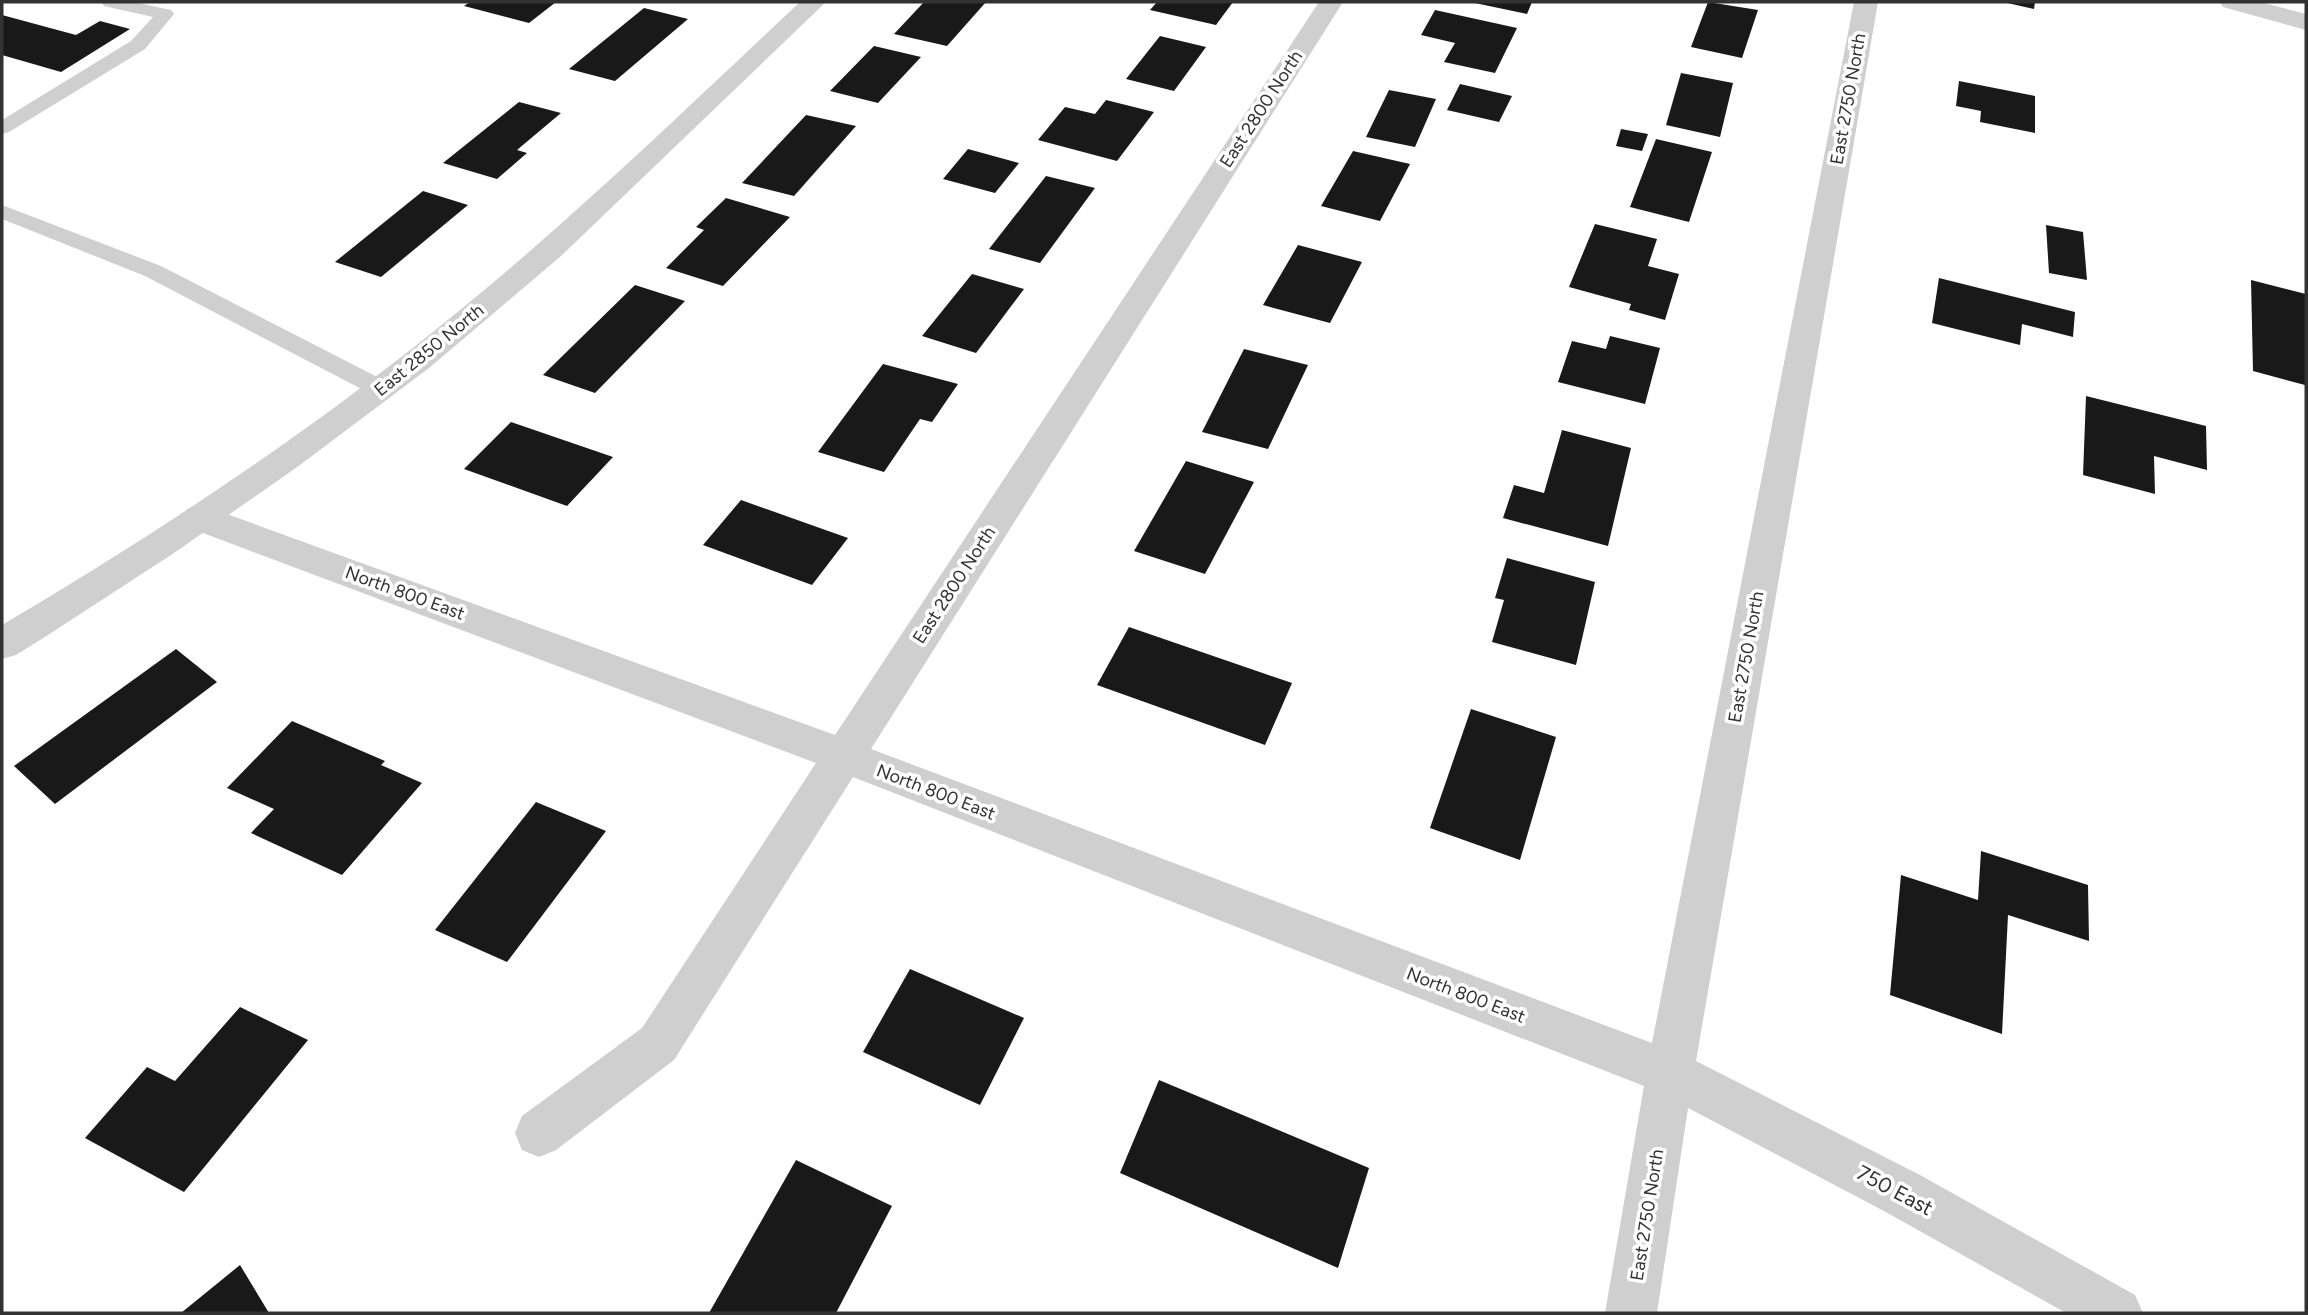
<svg xmlns="http://www.w3.org/2000/svg" width="2308" height="1315" viewBox="0 0 2308 1315" font-family="Figtree,sans-serif">
<style>
.building{fill:#191919}
.lines{fill:none;stroke-linecap:round;stroke-linejoin:round}
.service{fill:#cfcfcf;fill-rule:evenodd}
.minor{fill:#cfcfcf;fill-rule:evenodd}
.tertiary{fill:#cfcfcf;fill-rule:evenodd}
.labels{text-anchor:middle;dominant-baseline:central;stroke-width:7;stroke-linejoin:round;paint-order:stroke}
.street-label{font-size:18px;fill:#323232;stroke:#fff}
.near-street-label{font-size:21px;fill:#323232;stroke:#fff}
</style>
<rect width="100%" height="100%" fill="#fff"/>
<g class="building">
<polygon points="470,2 556,2 529,23 464,6"/>
<polygon points="924,2 986,2 947,46 894,34"/>
<polygon points="1157,2 1233,2 1216,25 1150,10"/>
<polygon points="1470,2 1532,2 1527,14"/>
<polygon points="1708,2 1758,10 1742,58 1691,47"/>
<polygon points="2003,2 2035,2 2034,9"/>
<polygon points="644,8 688,19 615,81 569,69"/>
<polygon points="1435,10 1517,28 1495,73 1444,62 1455,43 1421,35"/>
<polygon points="2,15 76,35 100,21 130,29 61,72 2,55"/>
<polygon points="1160,36 1206,47 1174,91 1126,79"/>
<polygon points="874,46 921,57 878,103 830,91"/>
<polygon points="1681,73 1733,83 1720,137 1666,125"/>
<polygon points="1959,81 2035,96 2035,133 1980,122 1981,111 1956,106"/>
<polygon points="1460,84 1512,96 1499,122 1447,110"/>
<polygon points="1389,90 1436,99 1415,147 1366,137"/>
<polygon points="1106,100 1154,112 1117,161 1038,140 1065,107 1095,114"/>
<polygon points="519,102 561,113 517,150 527,153 497,179 443,163"/>
<polygon points="806,115 856,126 794,196 742,183"/>
<polygon points="1621,129 1648,134 1642,151 1616,146"/>
<polygon points="1656,139 1712,152 1689,222 1630,207"/>
<polygon points="968,149 1019,163 995,193 943,179"/>
<polygon points="1353,151 1410,164 1380,221 1321,206"/>
<polygon points="1046,176 1095,188 1040,263 989,249"/>
<polygon points="423,191 468,205 381,277 335,262"/>
<polygon points="726,198 790,217 723,286 666,268 704,230 696,227"/>
<polygon points="1595,224 1657,239 1648,266 1679,274 1665,320 1629,310 1631,304 1569,287"/>
<polygon points="2046,225 2083,232 2087,280 2049,273"/>
<polygon points="1298,245 1362,262 1330,323 1263,305"/>
<polygon points="972,274 1024,289 976,353 922,336"/>
<polygon points="1939,278 2075,312 2073,337 2022,324 2020,345 1932,323"/>
<polygon points="2251,280 2306,294 2305,385 2253,371"/>
<polygon points="635,285 685,301 595,393 543,375"/>
<polygon points="1610,336 1660,348 1645,404 1558,382 1572,341 1606,349"/>
<polygon points="1244,349 1308,365 1268,449 1202,432"/>
<polygon points="883,364 958,384 932,422 920,419 884,472 818,452"/>
<polygon points="2086,396 2206,426 2207,470 2154,456 2155,494 2083,475"/>
<polygon points="511,422 613,457 567,506 464,469"/>
<polygon points="1562,430 1631,448 1608,546 1503,518 1514,485 1544,493"/>
<polygon points="1186,461 1254,482 1205,574 1134,551"/>
<polygon points="741,500 848,538 812,585 703,545"/>
<polygon points="1507,558 1595,582 1576,665 1492,642 1504,600 1495,598"/>
<polygon points="1129,627 1292,683 1265,745 1097,685"/>
<polygon points="176,649 217,682 55,804 14,766"/>
<polygon points="1471,709 1556,737 1520,860 1430,828"/>
<polygon points="292,721 385,761 381,765 422,783 342,875 251,833 274,809 227,788"/>
<polygon points="536,802 606,831 507,962 435,930"/>
<polygon points="1981,851 2088,885 2089,941 2008,915 2002,1034 1890,995 1901,875 1978,900"/>
<polygon points="910,969 1024,1018 980,1105 863,1052"/>
<polygon points="240,1007 308,1040 184,1192 85,1138 147,1067 175,1081"/>
<polygon points="1159,1080 1369,1168 1338,1268 1120,1173"/>
<polygon points="796,1160 892,1206 836,1313 709,1313"/>
<polygon points="240,1265 269,1313 181,1313"/>
</g>
<g class="lines">
<g class="service">
<polygon points="101,2 134,2 171,10 174,14 145,49 9,132 2,134 2,120 131,41 153,17 104,6"/>
<polygon points="2,205 161,266 389,383 393,389 389,395 381,397 373,395 145,276 2,219"/>
</g>
<g class="minor">
<polygon points="1319,2 1343,2 871,749 1652,1043 1854,2 1878,2 1696,1061 1920,1175 2135,1295 2143,1313 2066,1313 1884,1211 1688,1108 1657,1313 1605,1313 1644,1086 853,777 674,1060 556,1150 539,1157 522,1150 515,1133 522,1116 642,1028 816,763 187,527 182,518 187,509 200,505 213,509 835,735"/>
<polygon points="2220,2 2260,2 2306,14 2306,30 2223,7"/>
</g>
<path class="tertiary" d="M800,2H826L561,256L429,368L300,465L174,553L48,635L16,655L2,659V625C165,529 325,422 471,301C585,207 692,103 800,2Z"/>
</g>
<g class="labels">
<g class="street-label">
<text transform="translate(1848 99) rotate(-80)">East 2750 North</text>
<text transform="translate(1261 109) rotate(-57)">East 2800 North</text>
<text transform="translate(429 350) rotate(-39)">East 2850 North</text>
<text transform="translate(954 585) rotate(-57)">East 2800 North</text>
<text transform="translate(405 593) rotate(20)">North 800 East</text>
<text transform="translate(1746 657) rotate(-80)">East 2750 North</text>
<text transform="translate(936 792) rotate(21)">North 800 East</text>
<text transform="translate(1466 995) rotate(21)">North 800 East</text>
<text transform="translate(1647 1215) rotate(-81)">East 2750 North</text>
</g>
<g class="near-street-label">
<text transform="translate(1895 1190) rotate(28)">750 East</text>
</g>
</g>
<rect width="2308" height="1315" fill="none" stroke="#323232" stroke-width="7"/>
</svg>
